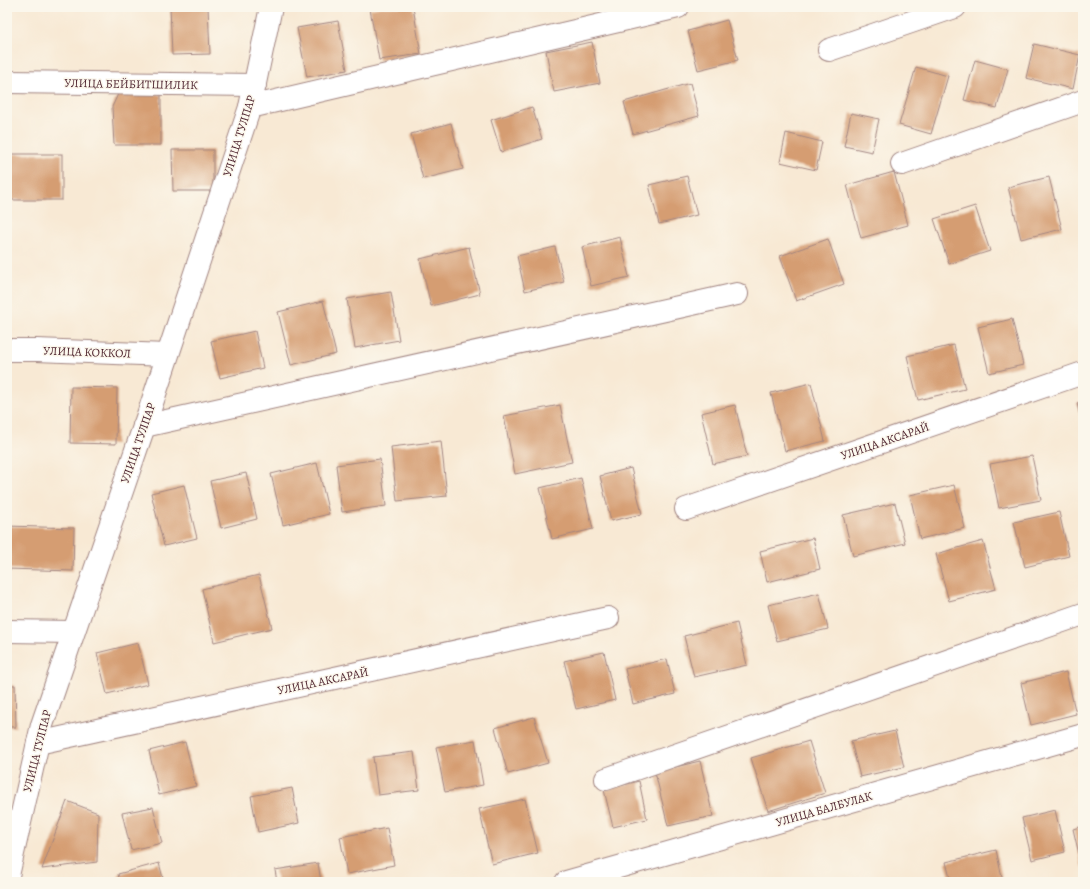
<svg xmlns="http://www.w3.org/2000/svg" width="1090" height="889" viewBox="0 0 1090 889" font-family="Alegreya,serif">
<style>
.building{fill:#d59d72}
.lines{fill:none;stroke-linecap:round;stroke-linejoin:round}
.minor-casing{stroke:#a18480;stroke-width:24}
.minor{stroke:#fff;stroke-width:22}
.labels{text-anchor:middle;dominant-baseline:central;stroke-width:3;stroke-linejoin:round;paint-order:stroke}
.street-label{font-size:12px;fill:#4a1f2b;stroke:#fbf7ec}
</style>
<rect width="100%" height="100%" fill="#fbf7ec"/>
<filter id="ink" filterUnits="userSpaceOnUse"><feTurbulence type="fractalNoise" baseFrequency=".025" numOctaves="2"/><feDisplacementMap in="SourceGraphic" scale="8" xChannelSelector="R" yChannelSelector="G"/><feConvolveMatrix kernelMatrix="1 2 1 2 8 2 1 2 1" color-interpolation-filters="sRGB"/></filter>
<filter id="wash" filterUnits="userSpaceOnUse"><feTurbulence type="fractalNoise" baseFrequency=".012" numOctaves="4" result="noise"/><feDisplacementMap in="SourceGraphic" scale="16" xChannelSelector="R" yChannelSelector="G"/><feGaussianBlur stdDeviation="0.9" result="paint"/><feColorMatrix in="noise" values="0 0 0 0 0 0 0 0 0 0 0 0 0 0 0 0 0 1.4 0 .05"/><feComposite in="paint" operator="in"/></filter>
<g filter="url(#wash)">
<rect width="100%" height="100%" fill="#f8e9d4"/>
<g id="blocks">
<g class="building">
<polygon points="170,7 208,7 210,54 172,55"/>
<polygon points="380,7 413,7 421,54 379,60 370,9"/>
<polygon points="727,20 738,60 698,70 688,31"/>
<polygon points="338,21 347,70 307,77 297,28"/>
<polygon points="592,42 600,83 554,92 546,51"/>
<polygon points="1034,44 1080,55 1073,89 1026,78"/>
<polygon points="975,60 1008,69 997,108 964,100"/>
<polygon points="916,67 948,76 931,134 899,125"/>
<polygon points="690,83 699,116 633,134 624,102"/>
<polygon points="119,92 146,92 161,95 161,145 114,145 112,107"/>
<polygon points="532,107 542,139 501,152 491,120"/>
<polygon points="851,113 879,119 872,152 844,146"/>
<polygon points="451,123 463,169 423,179 411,134"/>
<polygon points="786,133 822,142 816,170 780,162"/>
<polygon points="172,150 213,150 213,191 173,191"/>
<rect x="7" y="154" width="55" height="46"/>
<polygon points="894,172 908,225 861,238 847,185"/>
<polygon points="687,176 697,215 659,224 649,185"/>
<polygon points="1049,177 1062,229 1021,239 1008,187"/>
<polygon points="975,206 990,251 949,264 934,219"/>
<polygon points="620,237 629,277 591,286 582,247"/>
<polygon points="828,239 844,284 796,301 780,256"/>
<polygon points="469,247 480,294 431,306 420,259"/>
<polygon points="555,247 564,282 525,291 517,256"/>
<polygon points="391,292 399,340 355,348 347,299"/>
<polygon points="323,301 336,354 291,365 278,312"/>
<polygon points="1012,319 1023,365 989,373 978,327"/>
<polygon points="255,331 263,368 220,378 211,341"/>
<polygon points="954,345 965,389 918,400 907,356"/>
<polygon points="811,383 825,441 785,451 771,393"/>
<polygon points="71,387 117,388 116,444 70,443"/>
<polygon points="1083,401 1083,425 1082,425 1077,403"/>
<polygon points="560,405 572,462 515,474 504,416"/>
<polygon points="735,405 747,456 713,464 701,413"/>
<polygon points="441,441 447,496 397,501 391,447"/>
<polygon points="1032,456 1041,500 999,508 990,464"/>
<polygon points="380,459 386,506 342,512 336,465"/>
<polygon points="317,463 329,514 283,525 271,474"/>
<polygon points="631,468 642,514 611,521 600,476"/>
<polygon points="246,473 257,519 221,528 210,481"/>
<polygon points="581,478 593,529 552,539 540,488"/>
<polygon points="184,485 197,538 164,546 151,493"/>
<polygon points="954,485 965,528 920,539 910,495"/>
<polygon points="895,503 905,543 853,556 843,515"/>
<polygon points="1059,512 1069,556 1025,567 1014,522"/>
<polygon points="7,526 74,528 73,571 7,569"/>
<polygon points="813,538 820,569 767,582 760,551"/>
<polygon points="983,541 996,589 949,601 936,554"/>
<polygon points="259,575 272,628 214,642 202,589"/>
<polygon points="819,593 828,629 777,641 768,605"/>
<polygon points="737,623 747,665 694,677 684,636"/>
<polygon points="138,643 148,684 107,694 97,653"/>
<polygon points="604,652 615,700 576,709 564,661"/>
<polygon points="667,659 675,694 633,704 625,669"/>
<polygon points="1066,672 1076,714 1031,725 1021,683"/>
<polygon points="7,685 15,685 16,727 7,727"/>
<polygon points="534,717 548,763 508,774 495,728"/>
<polygon points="895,731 904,767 860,777 851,741"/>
<polygon points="475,740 483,785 445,792 436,747"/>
<polygon points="809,741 825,793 768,811 751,758"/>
<polygon points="185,742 196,786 159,795 149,751"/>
<polygon points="414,752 419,790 378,795 373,757"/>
<polygon points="700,761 713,816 668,826 655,772"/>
<polygon points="639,781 647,819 613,827 604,790"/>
<polygon points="292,788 299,823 258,832 251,796"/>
<polygon points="525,799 538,853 492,864 479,809"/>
<polygon points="67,801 98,813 97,862 42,869"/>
<polygon points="153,807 162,843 131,850 122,813"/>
<polygon points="1055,810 1065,852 1032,860 1022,818"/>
<polygon points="1083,826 1083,867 1082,867 1073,829"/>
<polygon points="387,828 394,865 347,874 340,837"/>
<polygon points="996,850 1003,882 951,882 946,862"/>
<polygon points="159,863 164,882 120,882 118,874"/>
<polygon points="318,863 321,882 277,882 275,870"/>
</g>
</g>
</g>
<g filter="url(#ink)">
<use href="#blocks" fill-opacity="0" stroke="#a18480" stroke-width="1"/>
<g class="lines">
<g class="minor-casing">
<g id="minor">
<polyline points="829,50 955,7"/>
<polyline points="7,82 255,85"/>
<polyline points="250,107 678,7"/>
<polyline points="902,164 1083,101"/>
<polyline points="7,350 36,350 167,355"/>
<polyline points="144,426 737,294"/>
<polyline points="686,509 1083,373"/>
<polyline points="7,631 73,632"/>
<polyline points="38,743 608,618"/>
<polyline points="606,779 1083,614"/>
<polyline points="7,880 42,725 151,406 250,107 271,7"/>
<polyline points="566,882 1083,735"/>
</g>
</g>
<use href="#minor" class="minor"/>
</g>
</g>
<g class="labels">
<g class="street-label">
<text transform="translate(131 84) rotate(1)">УЛИЦА БЕЙБИТШИЛИК</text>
<text transform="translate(239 136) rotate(-73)">УЛИЦА ТУЛПАР</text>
<text transform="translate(87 352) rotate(2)">УЛИЦА КОККОЛ</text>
<text transform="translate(885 441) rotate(-19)">УЛИЦА АКСАРАЙ</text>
<text transform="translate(138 443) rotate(-71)">УЛИЦА ТУЛПАР</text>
<text transform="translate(323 681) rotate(-12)">УЛИЦА АКСАРАЙ</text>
<text transform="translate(37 751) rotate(-76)">УЛИЦА ТУЛПАР</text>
<text transform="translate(824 809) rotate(-16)">УЛИЦА БАЛБУЛАК</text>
</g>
</g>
<rect width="1090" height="889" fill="none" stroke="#fbf7ec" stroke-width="24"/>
</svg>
